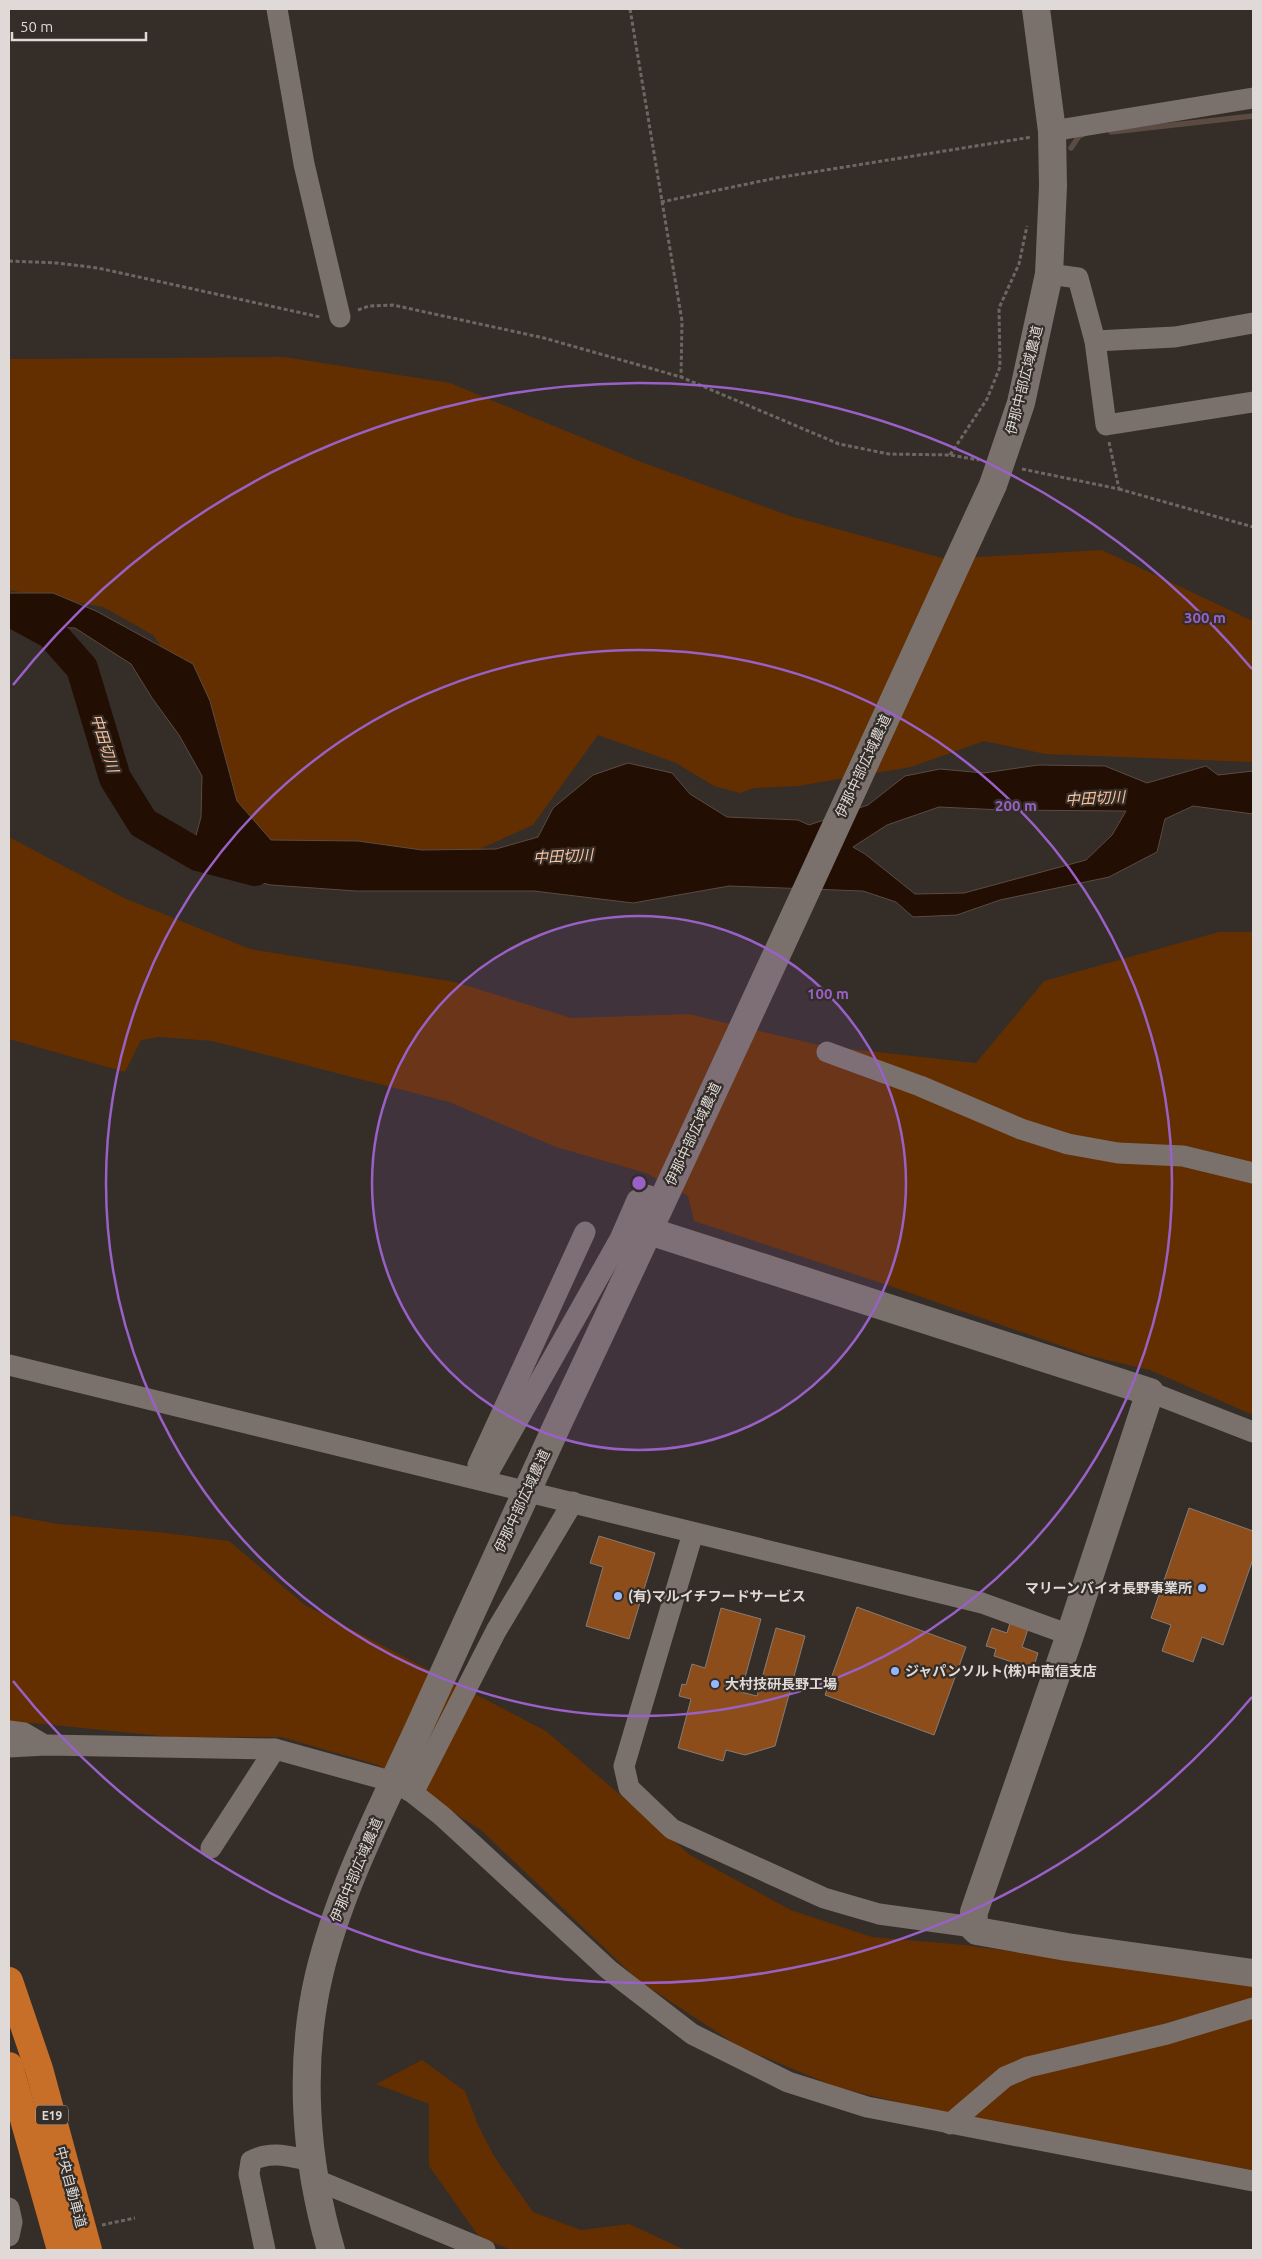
<svg xmlns="http://www.w3.org/2000/svg" width="1262" height="2259" viewBox="0 0 1262 2259" font-family="Ubuntu,'Noto Sans JP',sans-serif">
<style>
.green{fill:#632f00}
.water{fill:#220e02;stroke:#5b4b42;fill-rule:evenodd}
.lines{fill:none;stroke-linecap:round;stroke-linejoin:round}
.stream{stroke:#5b4b42;stroke-width:5.5}
.river{stroke:#220e02;stroke-width:32}
.building{fill:#8d4d1b;stroke:#857c76}
.path{stroke:#6d6763;stroke-width:3;stroke-dasharray:4 2.5;stroke-linecap:butt}
.street{stroke:#7a716c;stroke-width:21}
.secondary{stroke:#7a716c;stroke-width:28}
.highway{stroke:#c76f28;stroke-width:28}
.ring{fill:none;stroke:#9960c6;stroke-width:2.5}
.poi-dot{fill:#95b6fd;stroke:#342d28;stroke-width:2}
.labels{text-anchor:middle;dominant-baseline:central;stroke-width:4.5;stroke-linejoin:round;paint-order:stroke}
.shield{fill:#342d28;stroke:#aca6a2;stroke-width:1}
.shield-label{font-size:12px;font-weight:bold;fill:#dfdad7}
.street-label{font-size:14px;fill:#dfdad7;stroke:#342d28}
.poi-label{font-size:14px;font-weight:bold;fill:#dfdad7;stroke:#342d28;text-anchor:start}
.water-label{font-size:15px;font-style:italic;fill:#fcc49f;stroke:#342d28}
.centre{fill:#9960c6;stroke:#342d28;stroke-width:2.5}
.ring-label{font-size:15px;text-anchor:middle;font-weight:bold;fill:#9960c6;stroke:#342d28;stroke-width:4.5;stroke-linejoin:round;paint-order:stroke}
</style>
<rect width="100%" height="100%" fill="#342d28"/>
<g class="green">
<polygon points="284,357 450,383 641,462 790,516 946,559 1102,550 1253,621 1253,762 1045,754 984,741 911,767 798,786 754,788 740,793 714,786 676,763 598,735 533,825 451,862 264,851 215,804 187,683 153,635 103,607 9,590 9,359"/>
<polygon points="9,837 124,898 250,949 455,982 571,1018 689,1014 823,1046 976,1063 1044,981 1219,932 1253,932 1253,1415 1150,1370 1090,1356 893,1287 694,1221 688,1196 646,1173 556,1147 449,1102 212,1041 159,1037 141,1040 125,1072 9,1039"/>
<polygon points="9,1515 58,1524 158,1532 229,1541 305,1605 546,1731 690,1855 791,1910 872,1937 965,1945 1253,1984 1253,2170 988,2124 836,2087 738,2046 638,1980 481,1830 378,1765 281,1737 171,1737 33,1723 9,1723"/>
<polygon points="422,2060 465,2091 478,2125 494,2156 533,2212 581,2230 629,2224 685,2250 512,2250 480,2238 429,2166 429,2104 376,2084"/>
</g>
<path class="water" d="M9,593H53L96,611L193,664L210,701L237,801L271,840L358,841L422,850L496,849L538,837L553,808L593,775L628,763L672,773L690,794L727,817L798,820L809,825L868,805L905,776L940,769L984,773L1038,765L1105,766L1147,783L1206,766L1218,775L1253,771V814L1193,806L1165,819L1157,852L1109,877L1000,900L957,915L913,917L896,902L863,891L729,886L633,903L534,891H356L271,885L227,875L195,839L201,817L202,776L179,735L152,698L131,664L75,628L9,626ZM939,807L1002,810L1126,811L1112,835L1086,860L964,893L915,894L865,854L853,847L887,825Z"/>
<g class="lines">
<g class="stream">
<polyline points="1111,132 1253,116"/>
<polyline points="1071,148 1079,136 1082,135"/>
</g>
<polyline class="river" points="9,610 51,633 82,668 115,778 143,823 198,855 255,870"/>
</g>
<g class="building">
<polygon points="1189,1508 1253,1531 1253,1559 1223,1645 1202,1637 1193,1662 1162,1651 1171,1625 1151,1618"/>
<polygon points="599,1536 655,1553 629,1639 586,1626 603,1567 590,1563"/>
<polygon points="857,1607 966,1647 934,1735 825,1695"/>
<polygon points="721,1608 761,1619 741,1692 757,1696 776,1628 805,1636 775,1746 745,1755 726,1750 723,1761 678,1748 691,1699 679,1696 682,1684 686,1685 692,1664 705,1668"/>
<polygon points="1010,1623 1028,1629 1022,1647 1038,1653 1033,1669 994,1656 996,1649 986,1646 992,1628 1007,1633"/>
</g>
<g class="lines">
<g class="path">
<polyline points="630,9 682,321 681,377"/>
<polyline points="661,202 776,178 1032,137"/>
<polyline points="9,261 57,263 98,268 320,317"/>
<polyline points="358,310 369,306 393,305 544,338 681,377 839,444 889,454 950,455 979,460"/>
<polyline points="950,455 987,399 1000,367 999,308 1019,264 1027,226"/>
<polyline points="1022,469 1119,489 1109,442"/>
<polyline points="1119,489 1253,527"/>
<polyline points="102,2225 135,2218"/>
</g>
<g class="street">
<polyline points="277,9 304,164 340,317"/>
<polyline points="1052,131 1253,98"/>
<polyline points="1049,274 1078,278 1095,341 1106,425 1253,402"/>
<polyline points="1095,341 1175,337 1253,323"/>
<polyline points="827,1052 920,1086 1021,1129 1068,1144 1118,1153 1183,1156 1253,1173"/>
<polyline points="9,1365 982,1603 1070,1635"/>
<polyline points="1150,1392 1253,1432"/>
<polyline points="478,1465 585,1232"/>
<polyline points="484,1480 620,1239 637,1200 646,1195 663,1201"/>
<polyline points="693,1533 624,1766 629,1788 672,1829 824,1898 879,1914 973,1927"/>
<polyline points="9,1731 24,1733 41,1743"/>
<polyline points="9,1747 46,1745 275,1749 394,1782 413,1793 442,1816 609,1970 692,2034 788,2082 867,2107 1253,2181"/>
<polyline points="413,1793 496,1631 573,1502"/>
<polyline points="211,1848 275,1749"/>
<polyline points="950,2124 1005,2077 1028,2067 1167,2034 1253,2008"/>
<polyline points="314,2179 485,2250"/>
<polyline points="9,2208 12,2222 9,2236"/>
<path d="M265,2250L249,2174L251,2161C271,2150 291,2157 312,2161"/>
</g>
<g class="secondary">
<polyline points="649,1231 1150,1392 1070,1635 974,1912 973,1927 977,1931 1067,1947 1253,1973"/>
<path d="M331,2250C305,2161 298,2065 319,1975C339,1891 380,1812 416,1734C464,1629 511,1524 560,1419C707,1109 849,797 993,485L1021,403L1049,274L1053,186L1052,131L1036,9"/>
</g>
<g class="highway">
<polyline points="9,1981 39,2069 88,2250"/>
<polyline points="9,2066 61,2250"/>
</g>
</g>
<circle cx="639" cy="1183" r="267" fill="#9960c6" fill-opacity=".12"/>
<g class="ring">
<circle cx="639" cy="1183" r="267"/>
<circle cx="639" cy="1183" r="533"/>
<path d="M1252 1697A800 800 0 0 1 13 1681M13 685A800 800 0 0 1 1252 669"/>
</g>
<g class="poi-dot">
<circle cx="1202" cy="1588" r="5"/>
<circle cx="618" cy="1596" r="5"/>
<circle cx="895" cy="1671" r="5"/>
<circle cx="715" cy="1684" r="5"/>
</g>
<g class="labels">
<rect class="shield" x="36" y="2105.5" width="32" height="19" rx="4"/>
<g class="shield-label">
<text x="52" y="2115">E19</text>
</g>
<g class="street-label">
<text transform="translate(1024 380) rotate(-76)">伊那中部広域農道</text>
<text transform="translate(863 766) rotate(-65)">伊那中部広域農道</text>
<text transform="translate(693 1134) rotate(-65)">伊那中部広域農道</text>
<text transform="translate(522 1501) rotate(-65)">伊那中部広域農道</text>
<text transform="translate(356 1870) rotate(-67)">伊那中部広域農道</text>
<text transform="translate(71 2187) rotate(75)">中央自動車道</text>
</g>
<g class="poi-label">
<text x="1192" y="1588" text-anchor="end">マリーンバイオ長野事業所</text>
<text x="628" y="1596">(有)マルイチフードサービス</text>
<text x="905" y="1671">ジャパンソルト(株)中南信支店</text>
<text x="725" y="1684">大村技研長野工場</text>
</g>
<g class="water-label">
<text transform="translate(105 743) rotate(73)">中田切川</text>
<text transform="translate(1095 798) rotate(-3)">中田切川</text>
<text transform="translate(563 856) rotate(-3)">中田切川</text>
</g>
</g>
<circle cx="639" cy="1183" r="8" class="centre"/>
<g class="ring-label">
<text x="1205" y="623">300 m</text>
<text x="1016" y="811">200 m</text>
<text x="828" y="999">100 m</text>
</g>
<rect width="1262" height="2259" fill="none" stroke="#dfdad7" stroke-width="20"/>
<path d="M12 32v8h134v-8" fill="none" stroke="#dfdad7" stroke-width="2.5"/>
<text x="20" y="32" font-size="15" fill="#dfdad7" stroke="#342d28" stroke-width="4" paint-order="stroke">50 m</text>
</svg>
